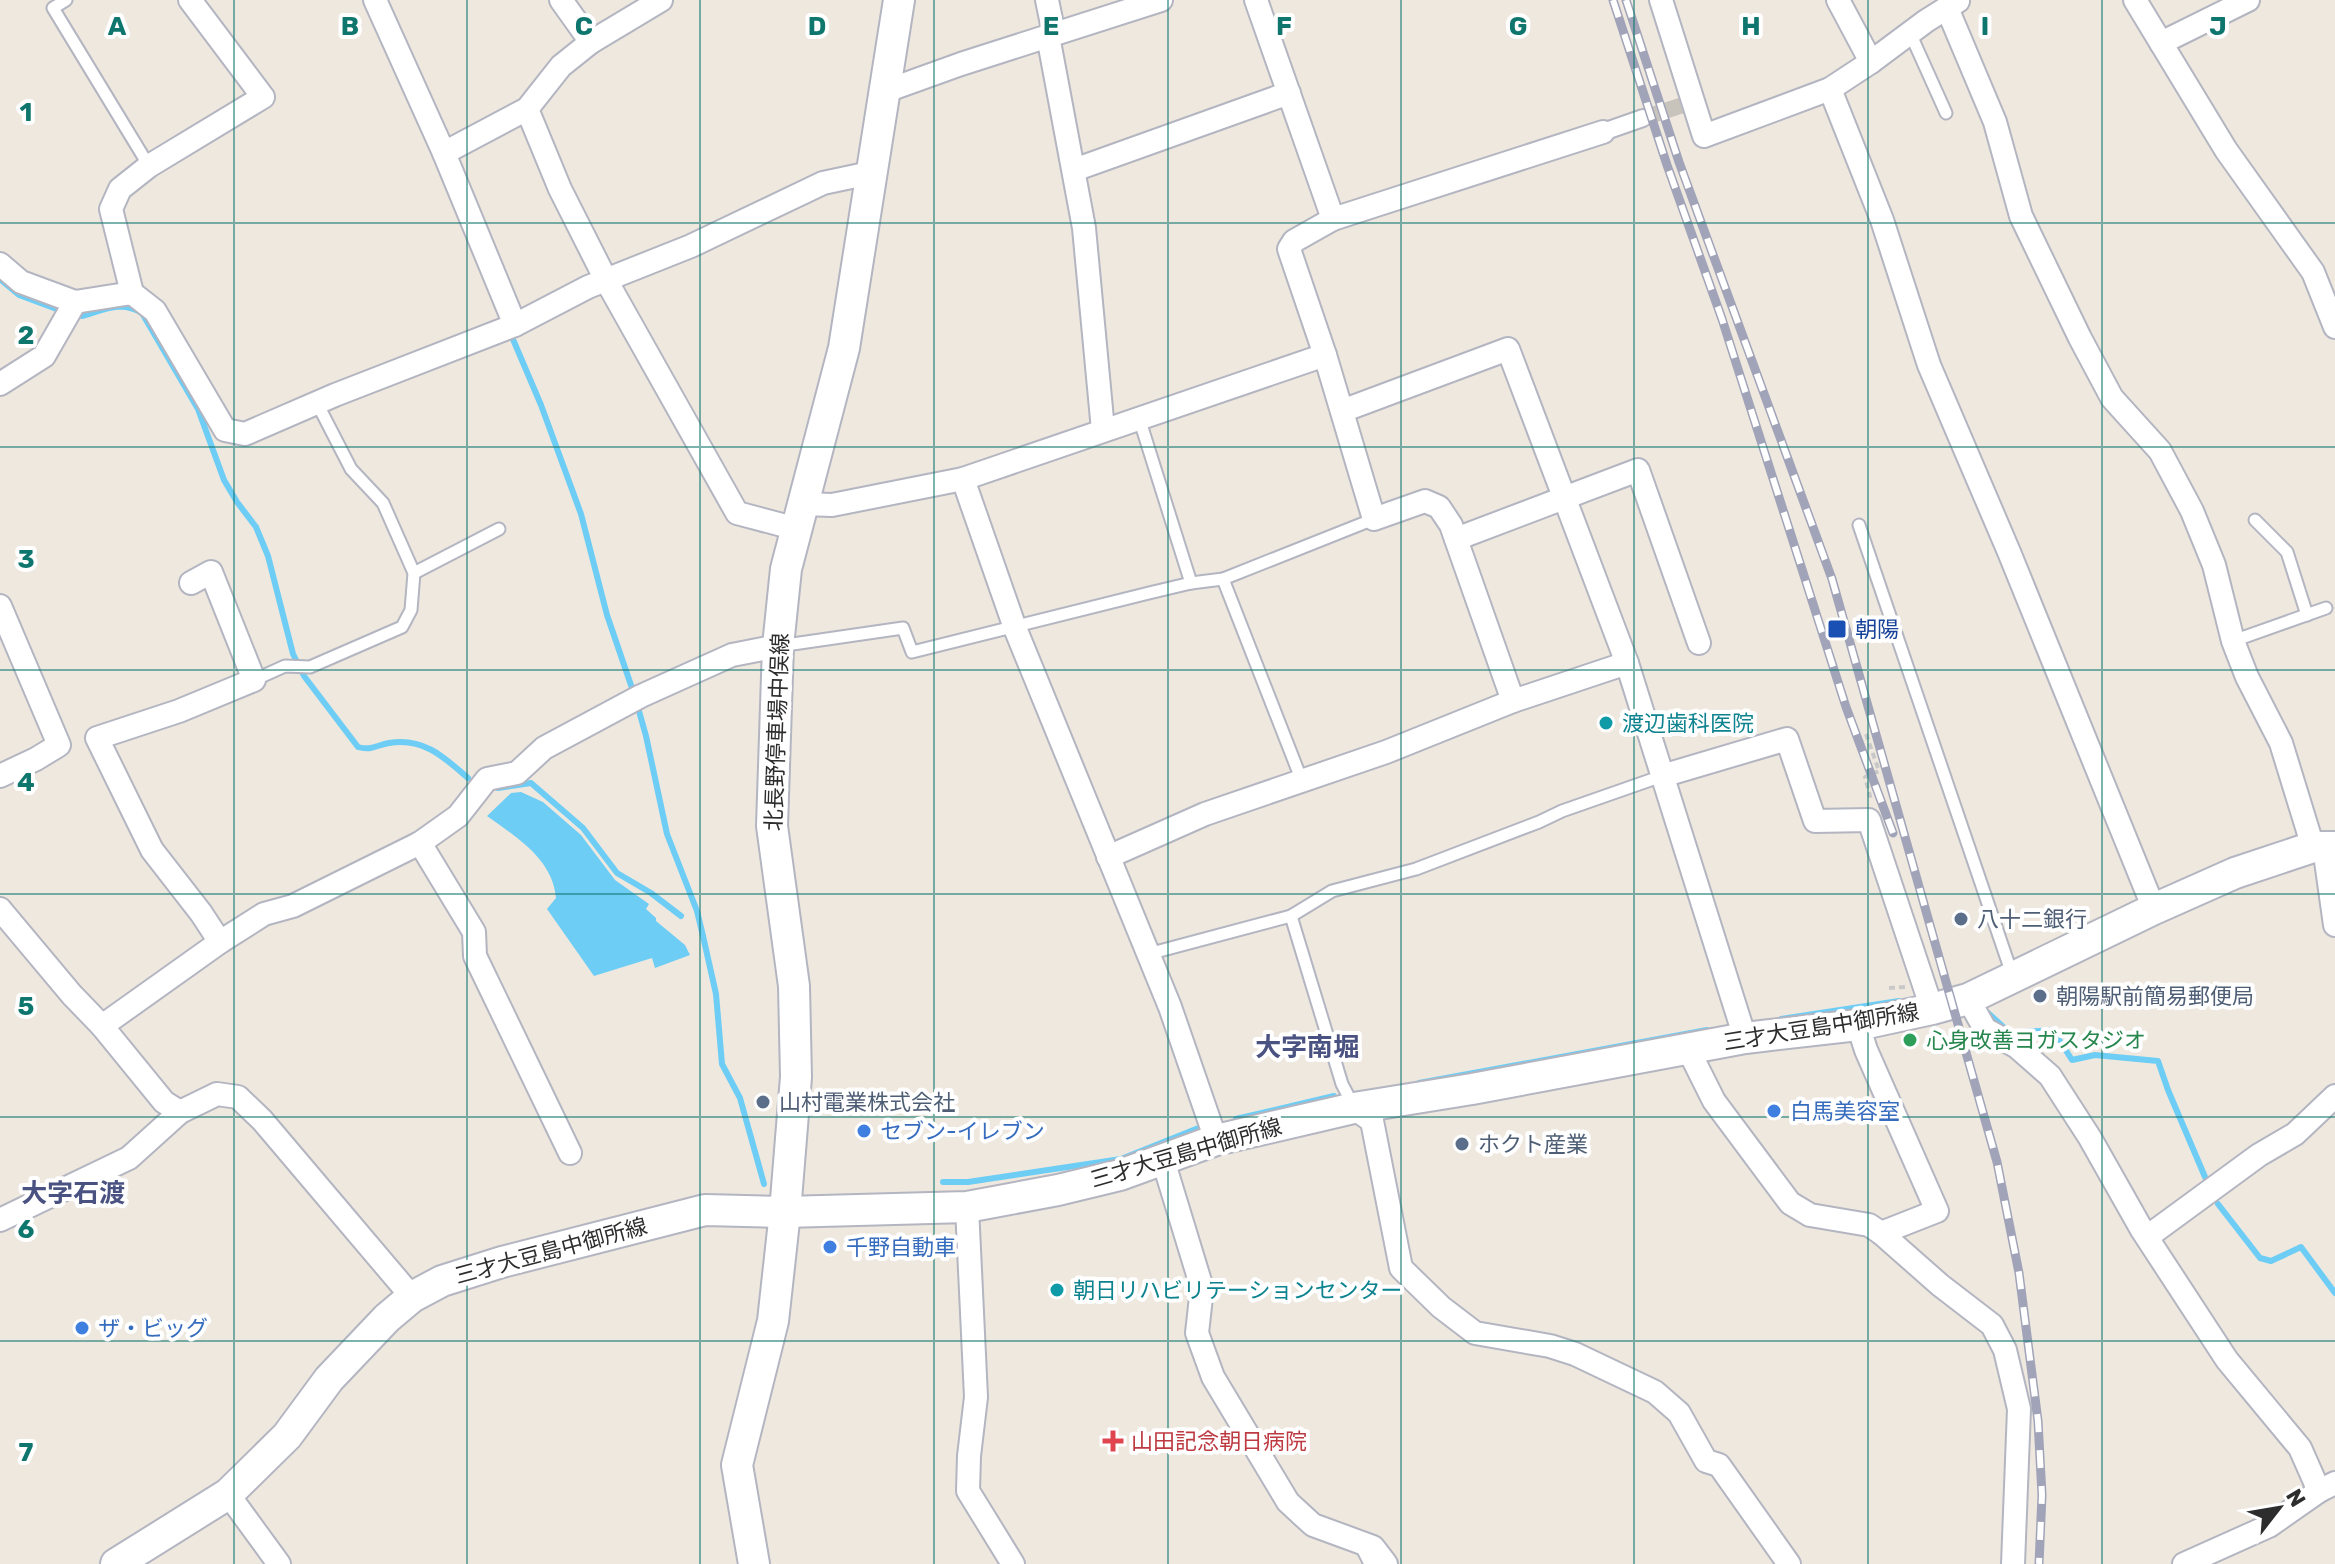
<svg xmlns="http://www.w3.org/2000/svg" width="2335" height="1564" viewBox="0 0 2335 1564" font-family="Rubik,'Noto Sans JP',sans-serif">
<style>
.water{fill:#6ecdf5}
.lines{fill:none;stroke-linecap:round;stroke-linejoin:round}
.stream{stroke:#6ecdf5;stroke-width:6}
.pedestrian-tunnel{stroke:#c8c3bb;stroke-width:16;stroke-dasharray:16 8;stroke-linecap:butt}
.service-casing{stroke:#b3b5c1;stroke-width:15}
.pedestrian-casing{stroke:#b3b5c1;stroke-width:20}
.minor-casing{stroke:#b3b5c1;stroke-width:26}
.secondary-casing{stroke:#b3b5c1;stroke-width:34}
.path{stroke:#c8c8c8;stroke-width:4;stroke-dasharray:6 4;stroke-linecap:butt}
.service{stroke:#fff;stroke-width:11}
.pedestrian{stroke:#fff;stroke-width:16}
.minor{stroke:#fff;stroke-width:22}
.secondary{stroke:#fff;stroke-width:30}
.rail-casing{stroke:#a1a4b8;stroke-width:9}
.rail{stroke:#fff;stroke-width:6;stroke-dasharray:18;stroke-linecap:butt}
.grid{fill:none;stroke:#0f766e;stroke-width:2;stroke-opacity:0.55}
.transit-dot{fill:#1a4fb4;stroke:#fff;stroke-width:3}
.culture-dot{fill:#0f9aa8;stroke:#fff;stroke-width:3}
.service-dot{fill:#5c6f8a;stroke:#fff;stroke-width:3}
.leisure-dot{fill:#2e9e5b;stroke:#fff;stroke-width:3}
.shop-dot{fill:#3f7fe0;stroke:#fff;stroke-width:3}
.health-dot{fill:#e0444e;stroke:#fff;stroke-width:3}
.labels{text-anchor:middle;dominant-baseline:central;stroke-width:8;stroke-linejoin:round;paint-order:stroke}
.transit-label{font-size:22px;fill:#164399;stroke:#fff;text-anchor:start}
.culture-label{font-size:22px;fill:#0d838f;stroke:#fff;text-anchor:start}
.street-label{font-size:22px;fill:#2d2d2d;stroke:#fff}
.service-label{font-size:22px;fill:#4e5e75;stroke:#fff;text-anchor:start}
.leisure-label{font-size:22px;fill:#27864d;stroke:#fff;text-anchor:start}
.shop-label{font-size:22px;fill:#366cbe;stroke:#fff;text-anchor:start}
.health-label{font-size:22px;fill:#be3a42;stroke:#fff;text-anchor:start}
.quarter-label{font-size:26px;font-weight:bold;fill:#4a5281;stroke:#fff}
.grid-label{font-size:26px;text-anchor:middle;font-weight:bold;fill:#0f766e;stroke:#fff;stroke-width:8;stroke-linejoin:round;paint-order:stroke}
</style>
<rect width="100%" height="100%" fill="#efe8df"/>
<path class="water" d="M521,792L543,802L581,835L615,880L649,904L646,909L656,918V921L685,945L690,955L655,968L652,958L594,976L547,909L556,898C553,859 516,837 487,816L511,793Z"/>
<g class="lines">
<g class="stream">
<polyline points="0,279 19,295 62,311"/>
<path d="M82,316C104,310 121,300 142,313L198,409L224,480L237,502L256,527L268,556L293,654L304,676L358,747C371,751 377,745 389,743C423,737 444,757 468,778"/>
<polyline points="509,330 541,405 581,514 607,615 634,694"/>
<polyline points="637,704 646,736 667,834 697,911 703,936 716,994 722,1064 740,1098 764,1184"/>
<polyline points="498,788 531,783 583,828 617,873 651,893 681,916"/>
<polyline points="1988,1013 2010,1033 2053,1030 2072,1060 2095,1055 2158,1061 2168,1090 2205,1177"/>
<polyline points="1781,1019 1899,1001"/>
<polyline points="1419,1083 1707,1030"/>
<polyline points="1236,1119 1334,1096"/>
<polyline points="943,1182 968,1182 1121,1159 1201,1127"/>
<polyline points="2218,1204 2260,1258 2271,1261 2301,1247 2335,1293"/>
</g>
<polyline class="pedestrian-tunnel" points="1643,118 1683,105"/>
<g class="service-casing">
<g id="service">
<polyline points="66,0 53,8 149,166"/>
<polyline points="1910,33 1946,113"/>
<polyline points="1139,418 1191,583"/>
<polyline points="2255,520 2287,552 2307,615"/>
<polyline points="1859,525 2013,977"/>
<polyline points="414,573 499,529"/>
<polyline points="1223,579 1302,781"/>
<polyline points="2233,641 2326,608"/>
<polyline points="779,646 903,628 912,652 1149,593 1191,583 1223,579 1374,519"/>
<polyline points="254,680 285,666 310,667 402,627 411,610 414,573 383,503 351,469 317,403"/>
<polyline points="1291,916 1342,1084 1353,1105"/>
<polyline points="1148,954 1291,916 1332,891 1416,869 1539,822 1562,811 1662,776"/>
<polyline points="1361,1546 1370,1564"/>
</g>
</g>
<g class="pedestrian-casing">
<polyline id="pedestrian" points="1603,132 1643,118"/>
</g>
<g class="minor-casing">
<g id="minor">
<polyline points="375,0 444,153 515,325"/>
<polyline points="561,0 591,42 661,0"/>
<polyline points="1047,0 1054,34"/>
<polyline points="1256,0 1333,219 1294,241 1289,249 1325,355 1374,519 1425,501 1439,507 1451,525 1513,701"/>
<polyline points="1661,0 1704,136 1830,89 1871,62 1926,21 1958,1"/>
<polyline points="1838,0 1871,62"/>
<polyline points="2135,0 2226,150 2313,272 2335,327"/>
<polyline points="1947,8 1995,122 2021,216 2080,338 2112,398 2160,451 2192,511 2214,565 2233,641 2247,677 2281,743 2313,847"/>
<polyline points="1048,36 1084,228 1103,430"/>
<polyline points="2161,43 2248,0"/>
<polyline points="1830,89 1882,220 1929,365 2009,552 2154,909"/>
<polyline points="886,91 961,64 1161,0"/>
<polyline points="527,109 560,189 606,280 737,513 797,529"/>
<polyline points="444,153 527,109 561,66 591,42"/>
<polyline points="1074,170 1289,93"/>
<polyline points="1333,219 1603,132"/>
<polyline points="0,264 21,282 75,302 132,293 155,311 225,430 245,434 335,395 515,325 588,287 691,246 823,183 870,173"/>
<polyline points="132,293 111,209 120,189 149,166 263,97 190,0"/>
<polyline points="0,384 44,356 75,302"/>
<polyline points="1342,411 1508,349 1627,663"/>
<polyline points="963,479 1015,628 1170,1007 1216,1140"/>
<polyline points="803,504 832,505 963,479 1325,355"/>
<polyline points="1456,539 1638,470 1699,643"/>
<polyline points="191,583 211,572 254,680 179,711 97,738 152,850 201,913 220,942"/>
<polyline points="0,606 59,745 36,759 0,776"/>
<polyline points="1662,776 1787,739 1815,821 1869,820 1932,1009"/>
<polyline points="420,843 474,932 475,956 570,1153"/>
<polyline points="2324,847 2335,925"/>
<polyline points="1108,857 1205,814 1386,752 1513,701 1627,663 1745,1038"/>
<polyline points="0,909 72,995 102,1026 164,1102 180,1112"/>
<polyline points="1968,999 1985,1029 2017,1047 2050,1076 2090,1138 2142,1230 2227,1360 2300,1448 2319,1491"/>
<polyline points="1858,1025 1866,1050 1937,1211 1881,1233"/>
<polyline points="102,1026 220,942 264,914 293,906 420,843 458,816 487,779 517,773 544,748 641,696 732,655 778,646"/>
<polyline points="1688,1049 1714,1101 1790,1203 1810,1215 1869,1225 1881,1233 1940,1285 1992,1325 2005,1350 2019,1409 2013,1564"/>
<polyline points="1354,1108 1372,1121 1401,1268 1441,1307 1475,1333 1550,1346 1575,1354 1655,1392 1679,1413 1706,1461 1719,1465 1789,1564"/>
<polyline points="1163,1160 1202,1288 1197,1333 1213,1377 1288,1502 1313,1525 1373,1547 1386,1564"/>
<polyline points="967,1207 976,1397 969,1456 968,1491 1013,1564"/>
<polyline points="0,1220 129,1158 180,1112 217,1094 238,1097 262,1120 412,1297"/>
<polyline points="2147,1237 2259,1155 2295,1134 2335,1096"/>
<polyline points="228,1494 279,1564"/>
<polyline points="2184,1564 2269,1526 2319,1491 2335,1483"/>
</g>
</g>
<g class="secondary-casing">
<g id="secondary">
<polyline points="116,1564 228,1494 287,1436 329,1379 387,1318 412,1297 442,1281 502,1262 705,1210 785,1212 967,1207 1058,1190 1120,1175 1216,1140 1354,1108 1472,1089 1745,1038 1858,1025 1932,1009 1968,999 2154,909 2235,873 2313,847 2335,847"/>
<polyline points="754,1564 737,1465 773,1321 785,1212 796,1077 794,986 772,826 778,646 786,569 844,348 899,0"/>
</g>
</g>
<g class="path">
<polyline points="1866,734 1879,771 1865,777 1871,800"/>
<polyline points="1889,988 1905,987"/>
</g>
<use href="#service" class="service"/>
<use href="#pedestrian" class="pedestrian"/>
<use href="#minor" class="minor"/>
<use href="#secondary" class="secondary"/>
<g class="rail-casing">
<g id="rail">
<polyline points="1613,0 1667,165 1722,319 1846,707 1893,833"/>
<polyline points="1626,0 1679,162 1832,579 1997,1162 2019,1273 2038,1421 2042,1495 2039,1564"/>
</g>
</g>
<use href="#rail" class="rail"/>
</g>
<path class="grid" d="M234,0V1564M467,0V1564M700,0V1564M934,0V1564M1168,0V1564M1401,0V1564M1634,0V1564M1868,0V1564M2102,0V1564M0,223H2335M0,447H2335M0,670H2335M0,894H2335M0,1117H2335M0,1341H2335"/>
<rect class="transit-dot" x="1827" y="619" width="20" height="20" rx="4"/>
<g class="culture-dot">
<circle cx="1606" cy="723" r="8"/>
<circle cx="1057" cy="1290" r="8"/>
</g>
<g class="service-dot">
<circle cx="1961" cy="919" r="8"/>
<circle cx="2040" cy="996" r="8"/>
<circle cx="763" cy="1102" r="8"/>
<circle cx="1462" cy="1144" r="8"/>
</g>
<circle class="leisure-dot" cx="1910" cy="1040" r="8"/>
<g class="shop-dot">
<circle cx="1774" cy="1111" r="8"/>
<circle cx="864" cy="1131" r="8"/>
<circle cx="830" cy="1247" r="8"/>
<circle cx="82" cy="1328" r="8"/>
</g>
<path class="health-dot" d="M1109 1429h8v8h8v8h-8v8h-8v-8h-8v-8h8z"/>
<g class="labels">
<g class="transit-label">
<text x="1855" y="629">朝陽</text>
</g>
<g class="culture-label">
<text x="1622" y="723">渡辺歯科医院</text>
<text x="1073" y="1290">朝日リハビリテーションセンター</text>
</g>
<g class="street-label">
<text transform="translate(777 732) rotate(-88)">北長野停車場中俣線</text>
<text transform="translate(1821 1027) rotate(-9)">三才大豆島中御所線</text>
<text transform="translate(1186 1153) rotate(-16)">三才大豆島中御所線</text>
<text transform="translate(551 1251) rotate(-15)">三才大豆島中御所線</text>
</g>
<g class="service-label">
<text x="1977" y="919">八十二銀行</text>
<text x="2056" y="996">朝陽駅前簡易郵便局</text>
<text x="779" y="1102">山村電業株式会社</text>
<text x="1478" y="1144">ホクト産業</text>
</g>
<g class="leisure-label">
<text x="1926" y="1040">心身改善ヨガスタジオ</text>
</g>
<g class="shop-label">
<text x="1790" y="1111">白馬美容室</text>
<text x="880" y="1131">セブン-イレブン</text>
<text x="846" y="1247">千野自動車</text>
<text x="98" y="1328">ザ・ビッグ</text>
</g>
<g class="health-label">
<text x="1131" y="1441">山田記念朝日病院</text>
</g>
<g class="quarter-label">
<text x="1307" y="1047">大字南堀</text>
<text x="73" y="1193">大字石渡</text>
</g>
</g>
<g class="grid-label">
<text x="117" y="35">A</text>
<text x="350" y="35">B</text>
<text x="584" y="35">C</text>
<text x="817" y="35">D</text>
<text x="1051" y="35">E</text>
<text x="1284" y="35">F</text>
<text x="1518" y="35">G</text>
<text x="1751" y="35">H</text>
<text x="1985" y="35">I</text>
<text x="2218" y="35">J</text>
<text x="26" y="121">1</text>
<text x="26" y="344">2</text>
<text x="26" y="568">3</text>
<text x="26" y="791">4</text>
<text x="26" y="1015">5</text>
<text x="26" y="1238">6</text>
<text x="26" y="1461">7</text>
</g>
<g transform="translate(2279 1508) rotate(59)" stroke="#ffffff" stroke-width="6" paint-order="stroke">
<path d="M0-6L14 30L0 20L-14 30Z" fill="#2d2d2d"/>
<text y="-12" font-size="22" font-weight="bold" text-anchor="middle" fill="#2d2d2d">N</text>
</g>
</svg>
